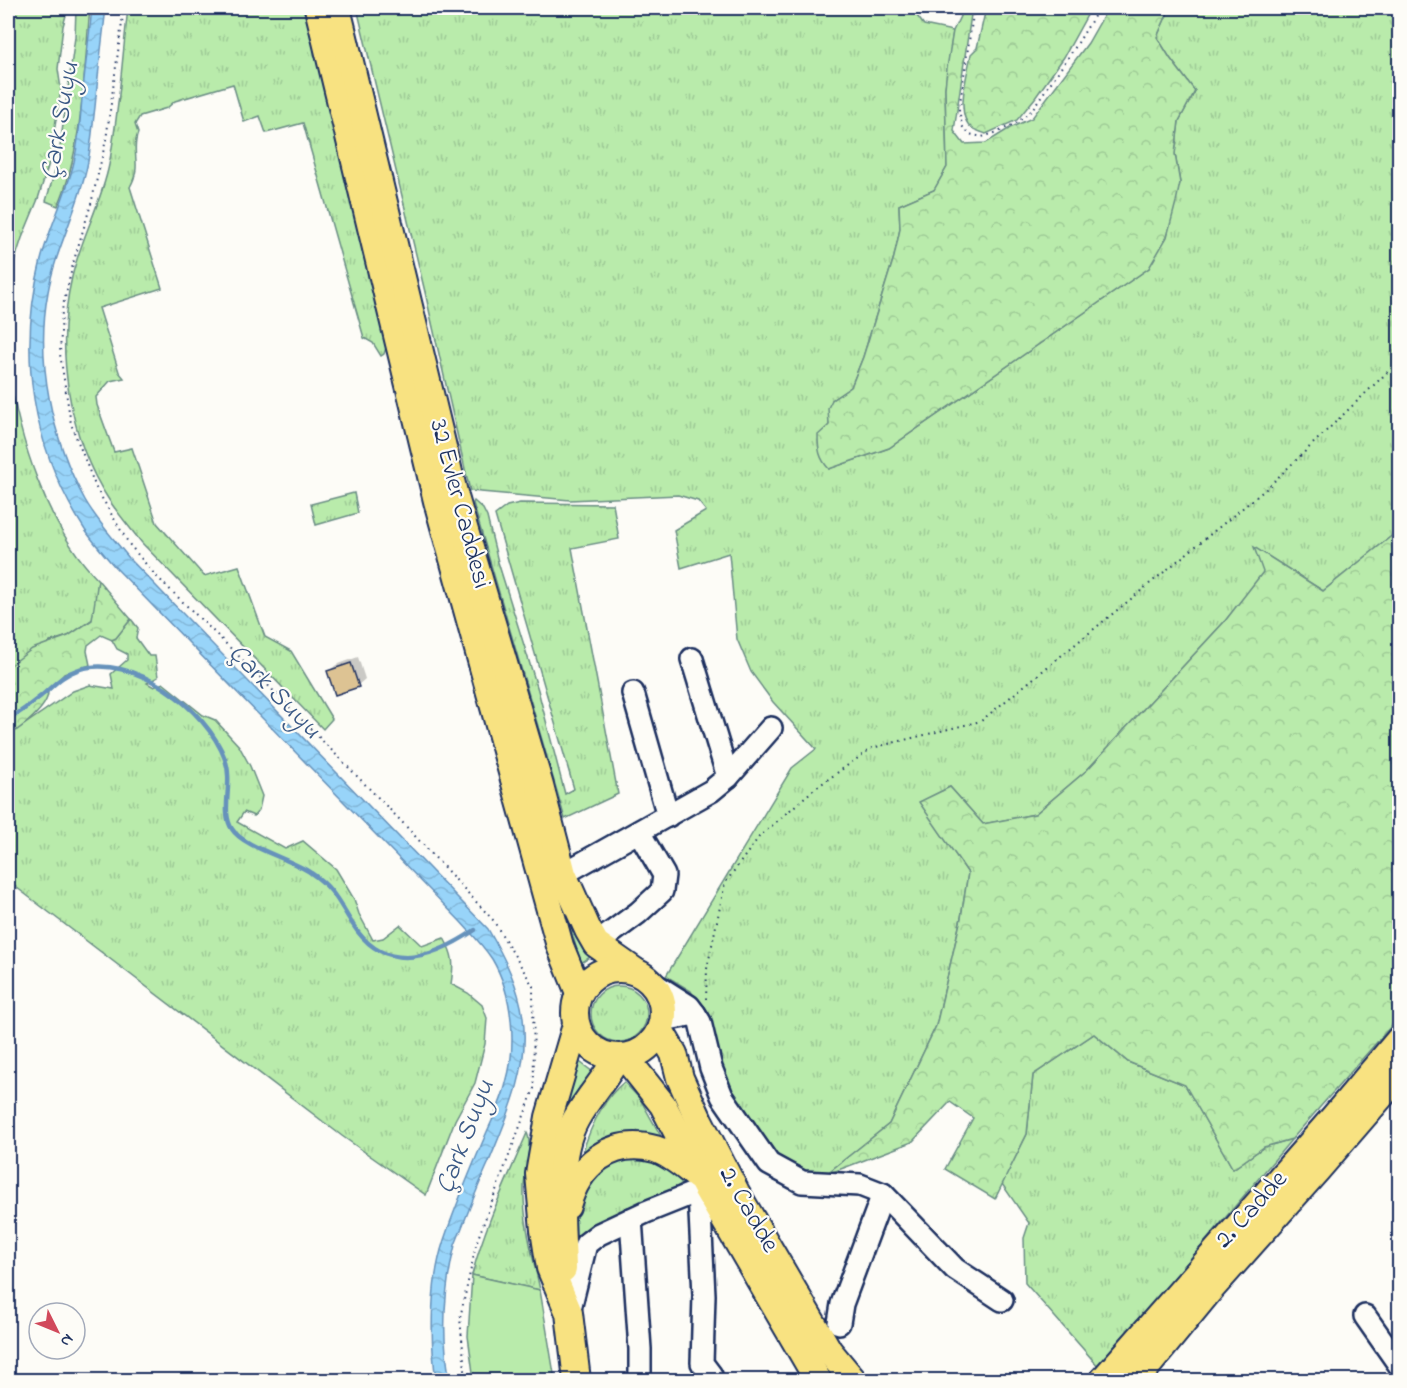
<svg xmlns="http://www.w3.org/2000/svg" width="1407" height="1388" viewBox="0 0 1407 1388" font-family="'Indie Flower',sans-serif">
<style>
.grass{fill:url(#grass-tufts);stroke:#6a8d84;stroke-width:1.5}
.forest{fill:url(#forest-crowns);stroke:#6a8d84;stroke-width:1.5}
.green{fill:#b9ebab;stroke:#6a8d84;stroke-width:1.5}
.water{fill:url(#water-waves);stroke:#6692bb;stroke-width:1.5}
.shadow{fill:#0003}
.lines{fill:none;stroke-linecap:round;stroke-linejoin:round}
.stream{stroke:#6692bb;stroke-width:4.5}
.building{fill:#ddc393;stroke:#1b2f5e;stroke-width:1.5}
.minor-casing{stroke:#1b2f5e;stroke-width:26}
.major-casing{stroke:#1b2f5e;stroke-width:30}
.path{stroke:#1b2f5e;stroke-width:2;stroke-dasharray:1.5 4.5;stroke-linecap:butt}
.minor{stroke:#fdfcf7;stroke-width:21}
.major{stroke:#f8e281;stroke-width:26}
.labels{text-anchor:middle;dominant-baseline:central;stroke-width:4.5;stroke-linejoin:round;paint-order:stroke}
.street-label{font-size:26px;fill:#1b2f5e;stroke:#fdfcf7}
.water-label{font-size:27px;font-style:italic;fill:#3a5885;stroke:#fdfcf7}
</style>
<defs>
<pattern id="grass-tufts" width="24" height="20" patternUnits="userSpaceOnUse" patternTransform="scale(1.5)"><rect width="24" height="20" fill="#b9ebab"/><path d="M3 7l-1-3M5 7V3M7 7l1-3M15 17l-1-3M17 17v-4M19 17l1-3" fill="none" stroke="#9eca96"/></pattern>
<pattern id="forest-crowns" width="20" height="18" patternUnits="userSpaceOnUse" patternTransform="scale(1.5)"><rect width="20" height="18" fill="#b9ebab"/><path d="M2 6a3 3 0 1 1 6 0M12 15a3 3 0 1 1 6 0" fill="none" stroke="#9eca96"/></pattern>
<pattern id="water-waves" width="16" height="10" patternUnits="userSpaceOnUse" patternTransform="scale(1.5)"><rect width="16" height="10" fill="#98d4f9"/><path d="M0 5q4-4 8 0t8 0" fill="none" stroke="#82b6d8"/></pattern>
</defs>
<rect width="100%" height="100%" fill="#fdfcf7"/>
<filter id="ink" filterUnits="userSpaceOnUse"><feTurbulence type="fractalNoise" baseFrequency=".0167" numOctaves="2"/><feDisplacementMap in="SourceGraphic" scale="12" xChannelSelector="R" yChannelSelector="G"/><feConvolveMatrix kernelMatrix="1 2 1 2 8 2 1 2 1" color-interpolation-filters="sRGB"/></filter>
<g filter="url(#ink)">
<g class="grass">
<polygon points="8,8 68,8 63,26 58,69 61,89 49,163 38,199 22,238 8,281"/>
<path d="M76,8H90C84,69 83,150 58,206L46,201L58,161L75,37Z"/>
<path d="M128,8H309L388,342L384,354L381,356L373,343L364,338L303,123L266,133L260,116L244,122L233,84L175,101L167,108L140,116L135,124L138,133C130,153 143,164 130,187L162,288L99,308L119,372L124,378L110,381L96,397L97,405L114,452L132,448L157,523L204,576L239,566L265,637L291,651L332,719L323,729L142,543C131,529 119,515 109,500C68,438 55,348 72,277C81,238 101,204 109,165C119,113 122,60 128,8Z"/>
<polygon points="357,8 911,8 924,25 953,31 945,88 947,167 934,190 899,205 900,229 894,257 863,357 851,387 832,400 829,425 829,469 889,448 1149,268 1180,183 1175,154 1179,121 1195,91 1170,58 1157,37 1170,8 1399,8 1399,530 1323,591 1255,548 1264,572 1225,621 1087,770 1035,814 983,824 950,787 920,802 968,873 961,918 936,1026 889,1124 825,1175 799,1171 780,1162 724,1082 708,1024 691,991 666,976 792,768 816,749 773,702 751,672 737,639 729,553 681,568 674,530 706,511 698,501 678,495 570,500 470,491 425,292"/>
<path d="M8,366C19,439 46,526 98,580L94,618L68,636L52,641L8,667Z"/>
<polygon points="354,493 358,513 316,525 311,504"/>
<polygon points="474,501 483,509 487,517 498,562 538,690 565,794 574,789 495,515 507,506 520,503 613,504 619,539 572,548 618,794 565,819 473,503"/>
<path d="M131,619L138,628L136,638L149,656H155L158,677L147,683L154,687L163,683L203,715L215,720L239,746L250,766L262,796L259,810L254,816L244,812L237,822L285,849L303,841L336,869L354,899L359,914L373,940L383,938L400,925L422,946L444,938C454,956 454,964 451,984L468,993L482,1005L487,1018L485,1044L475,1083L455,1120L426,1195L342,1136L8,881V736L73,691L90,685L114,689L111,674L127,660V654L117,649L112,640L116,638Z"/>
<polygon points="548,856 595,954 581,963"/>
<circle cx="619" cy="1014" r="28"/>
<polygon points="1094,1034 1128,1062 1185,1085 1233,1169 1264,1147 1292,1139 1099,1367 1025,1283 1024,1238 1029,1223 1002,1184 1027,1134 1033,1075"/>
<polygon points="577,1060 597,1075 550,1158"/>
<path d="M624,1082L640,1099L662,1138L642,1135L591,1148L582,1154C590,1128 603,1099 624,1082Z"/>
<path d="M527,1133C533,1144 524,1173 524,1188C523,1222 533,1256 540,1290L472,1275C485,1225 507,1180 527,1133Z"/>
<polygon points="649,1153 684,1181 676,1188 650,1201 593,1225 585,1232 576,1249 575,1205 597,1167"/>
</g>
<g class="forest">
<path d="M964,8H972L954,131L964,144L986,143L1010,128L1032,118L1088,43L1108,8H1170L1157,37L1170,58L1195,91L1179,121L1175,154L1180,183L1176,202L1167,237L1149,268L889,448L829,469C819,458 818,450 818,435L829,425L828,408L832,400L851,387L863,357L894,257L900,229L899,205L934,190L947,167L945,88L947,68L953,31Z"/>
<path d="M986,8H1091L1064,57L1035,98L1017,120L986,134C982,132 976,131 972,128C954,115 968,73 971,54L977,48Z"/>
<polygon points="1399,530 1399,1017 1292,1139 1264,1147 1233,1169 1185,1085 1128,1062 1094,1034 1033,1075 1027,1134 995,1199 945,1169 973,1118 950,1102 912,1142 825,1175 889,1124 936,1026 961,918 968,873 919,802 950,787 983,824 1035,814 1087,770 1225,621 1263,572 1254,547 1323,591"/>
<path d="M98,580L131,619L116,638L112,640L101,635L88,645L87,651L90,665L64,674L48,692C48,708 21,728 8,736V667L32,649L68,636L92,620Z"/>
</g>
<polygon class="green" points="472,1275 540,1290 555,1380 474,1380 468,1336"/>
<path class="water" d="M92,8H106C102,41 98,74 95,107C92,130 91,153 85,175C75,215 55,252 48,292C35,360 52,440 85,500C97,521 114,539 129,558L488,929C504,957 519,986 523,1018C530,1070 507,1117 488,1164C476,1190 466,1218 455,1245C444,1289 441,1335 450,1380H436C430,1338 430,1282 444,1240C456,1204 471,1169 486,1134C493,1118 502,1101 506,1083C517,1045 513,994 492,959C483,945 471,933 460,921L114,566C104,554 94,543 85,530C32,448 17,354 41,260C49,228 65,198 73,166C79,144 80,120 82,98C85,68 89,38 92,8Z"/>
<polygon class="shadow" points="358,657 365,679 358,685 329,671 336,665"/>
<g class="lines">
<path class="stream" d="M8,720C19,713 30,705 41,696C53,686 62,675 77,670C133,652 207,709 225,759C234,783 220,811 232,829C243,847 291,859 311,873C337,890 341,909 358,932C391,975 438,955 475,930"/>
</g>
<polygon class="building" points="351,663 359,687 335,695 327,671"/>
<g class="lines">
<g class="minor-casing">
<g id="minor">
<polyline points="692,659 728,777"/>
<polyline points="633,693 668,816"/>
<polyline points="563,874 711,791 728,777 771,728"/>
<polyline points="596,944 638,913 662,891 664,875 639,832"/>
<polyline points="648,980 689,1006 695,1014"/>
<polyline points="663,1020 695,1014 700,1022 711,1068 722,1096 769,1164 802,1182 860,1185 883,1194 955,1269 1002,1300"/>
<polyline points="699,1192 704,1295 702,1363 711,1375 711,1380"/>
<polyline points="631,1219 640,1349 640,1380"/>
<polyline points="569,1313 586,1244 599,1234 646,1212 706,1188"/>
<polyline points="1365,1316 1400,1366"/>
<polyline points="839,1323 842,1304 883,1194"/>
</g>
</g>
<g class="major-casing">
<g id="major">
<polyline points="318,8 437,501 560,946 579,993"/>
<polyline points="337,8 455,497 540,786 563,874 588,930 596,944 636,972"/>
<circle cx="619" cy="1013" r="44"/>
<polyline points="576,1025 549,1117 539,1174 544,1230 550,1268 569,1313 577,1380"/>
<polyline points="660,1030 674,1054 680,1078 699,1120 736,1192 829,1351 853,1380"/>
<polyline points="625,1057 663,1105 706,1188 818,1380"/>
<path d="M567,1206C578,1165 611,1137 655,1149C671,1154 685,1167 698,1177"/>
<path d="M563,1269C562,1224 554,1158 576,1119C588,1097 605,1080 617,1058"/>
<polyline points="1103,1380 1334,1117 1400,1039"/>
<polyline points="1136,1380 1209,1291 1317,1170 1400,1074"/>
</g>
</g>
<g class="path">
<polyline points="124,8 106,140 91,204 74,260 62,310 60,354 71,424 96,488 129,544 155,575 250,667 401,821 493,920 533,986 534,1089 477,1241 460,1318 466,1380"/>
<polyline points="974,8 959,109 962,126 969,134 982,137 998,132 1018,122 1031,111 1076,46 1099,8"/>
<polyline points="706,999 707,969 725,883 759,837 813,790 872,748 981,721 1266,489 1400,360"/>
</g>
<use href="#minor" class="minor"/>
<use href="#major" class="major"/>
</g>
</g>
<g class="labels">
<g class="street-label">
<text transform="translate(459 504) rotate(75)">32 Evler Caddesi</text>
<text transform="translate(748 1210) rotate(60)">2. Cadde</text>
<text transform="translate(1252 1210) rotate(-48)">2. Cadde</text>
</g>
<g class="water-label">
<text transform="translate(61 121) rotate(-80)">Çark Suyu</text>
<text transform="translate(274 692) rotate(46)">Çark Suyu</text>
<text transform="translate(466 1137) rotate(-69)">Çark Suyu</text>
</g>
</g>
<rect width="1407" height="1388" fill="none" stroke="#fdfcf7" stroke-width="30"/>
<rect x="15" y="15" width="1377" height="1358" fill="none" stroke="#1b2f5e" stroke-width="2" filter="url(#ink)"/>
<g transform="translate(57 1331) rotate(133)"><circle r="28" fill="#fdfcf7" stroke="#a3aaba" stroke-width="1.5"/>
<path d="M0-4.5L10 22L0 15L-10 22Z" fill="#d1495b"/>
<text y="-9" font-size="16" font-weight="bold" text-anchor="middle" fill="#1b2f5e">N</text>
</g>
</svg>
